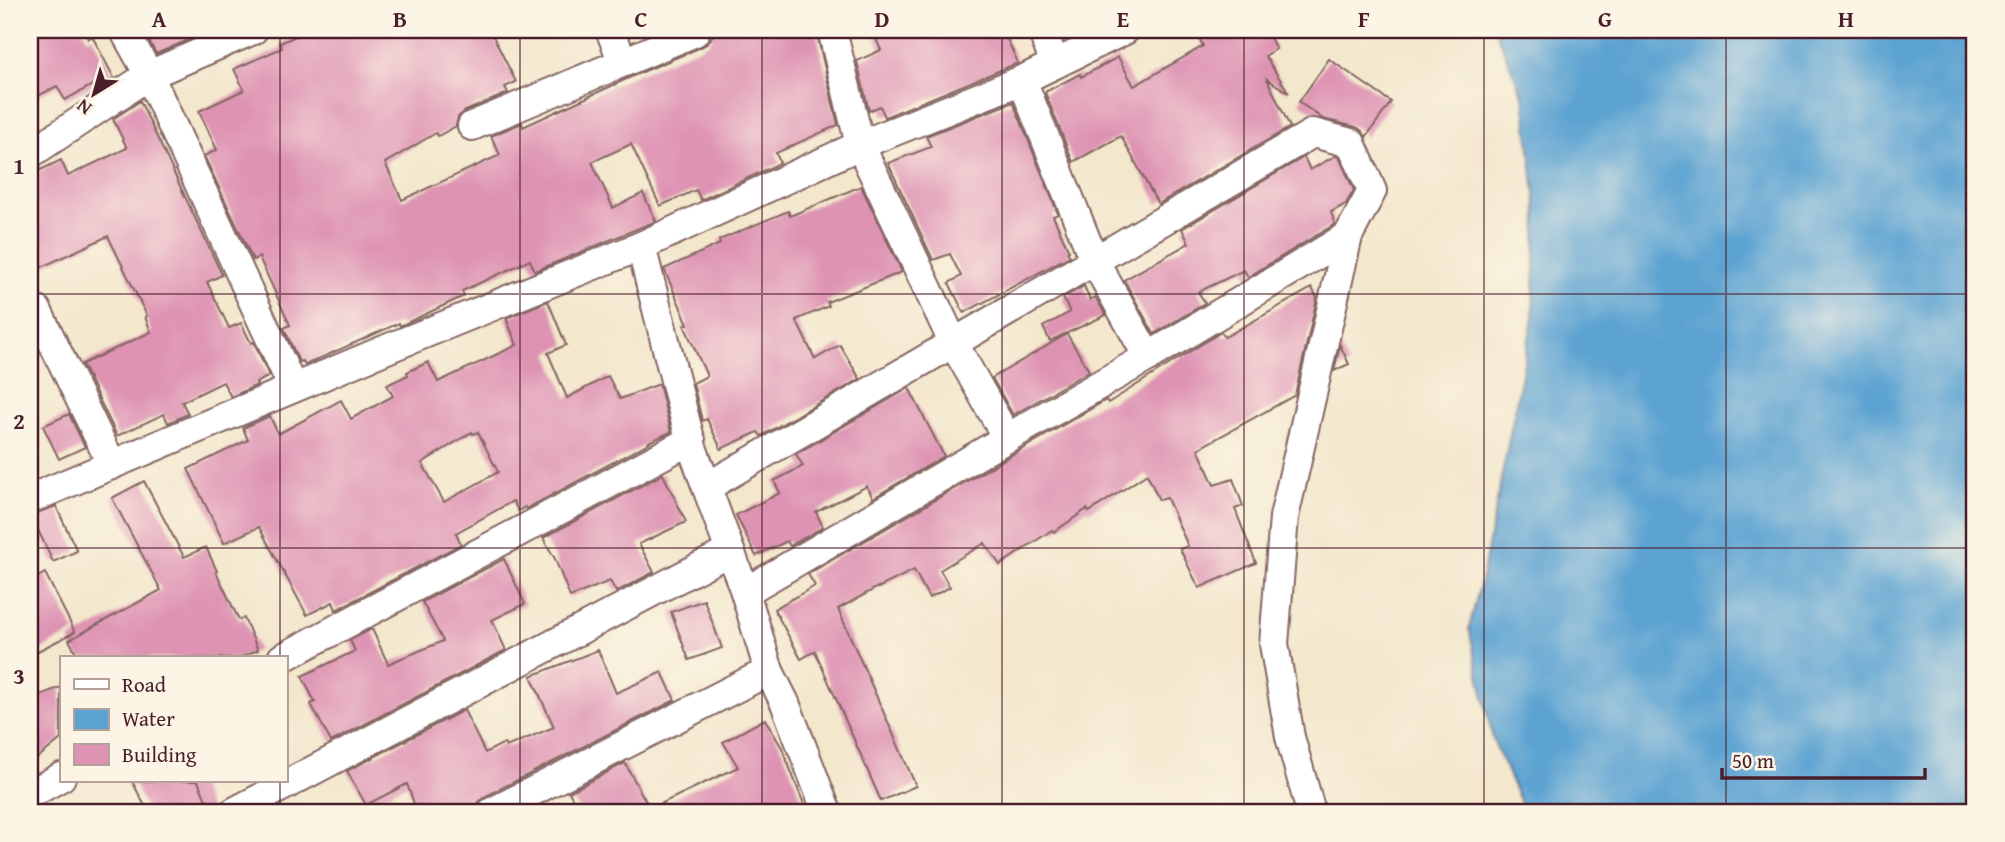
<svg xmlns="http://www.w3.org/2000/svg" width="2005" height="842" viewBox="0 0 2005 842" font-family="'Gentium Book Plus',serif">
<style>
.water{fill:#5ca3d2;stroke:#53617e;stroke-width:2}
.building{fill:#de93b3;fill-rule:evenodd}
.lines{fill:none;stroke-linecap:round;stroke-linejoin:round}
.minor-casing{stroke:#856563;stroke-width:32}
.minor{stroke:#fff;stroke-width:28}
.grid{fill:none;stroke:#4a1f2b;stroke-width:2;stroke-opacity:0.55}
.neatline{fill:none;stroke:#4a1f2b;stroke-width:2.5}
.grid-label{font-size:23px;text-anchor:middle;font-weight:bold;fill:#4a1f2b}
</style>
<rect width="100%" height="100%" fill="#fcf5e5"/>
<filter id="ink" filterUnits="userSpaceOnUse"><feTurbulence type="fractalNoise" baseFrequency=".0143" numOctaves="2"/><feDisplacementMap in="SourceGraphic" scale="14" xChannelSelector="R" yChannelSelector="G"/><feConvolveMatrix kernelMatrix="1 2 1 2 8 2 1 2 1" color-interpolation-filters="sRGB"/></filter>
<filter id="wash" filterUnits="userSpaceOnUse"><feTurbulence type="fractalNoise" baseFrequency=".00686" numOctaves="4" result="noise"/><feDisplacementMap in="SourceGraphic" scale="28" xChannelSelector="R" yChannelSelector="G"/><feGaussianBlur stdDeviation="1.57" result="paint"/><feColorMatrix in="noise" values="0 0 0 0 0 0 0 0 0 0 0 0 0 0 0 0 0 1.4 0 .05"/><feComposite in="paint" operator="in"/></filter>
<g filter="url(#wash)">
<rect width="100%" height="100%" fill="#f3e7cc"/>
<polygon class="water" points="1495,30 1975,30 1975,812 1526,812 1524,810 1493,740 1469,628 1482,577 1533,317 1537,212 1524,98"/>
<g id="blocks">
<g class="building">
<polygon points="30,30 83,30 88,39 92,36 114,78 99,88 96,83 65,100 57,86 30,100"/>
<polygon points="143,30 211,30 156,54"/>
<polygon points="309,30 490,30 516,82 505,87 508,93 465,111 458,117 456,126 438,136 436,133 385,163 402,200 500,155 491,136 522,123 523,127 633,76 701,47 708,43 713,35 711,30 816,30 838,125 776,153 780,163 701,200 696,190 660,206 631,144 592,162 613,208 643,193 656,221 535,271 530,260 462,291 464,296 400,326 399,323 305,365 303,361 299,362 284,328 290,325 259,257 253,260 204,156 217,150 199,111 244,90 234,69 282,48 280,43"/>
<polygon points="872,30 1003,30 1018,63 885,117 880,106 869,111 857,61 881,50"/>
<polygon points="1195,30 1266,30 1276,49 1265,56 1289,93 1267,79 1290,127 1158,204 1121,136 1073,162 1045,92 1080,74 1081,77 1118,57 1134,86 1203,46"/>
<polygon points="1329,59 1391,102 1366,137 1362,131 1356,127 1323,119 1299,102"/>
<polygon points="140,101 222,275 207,282 229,328 241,323 251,343 254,342 269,376 256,383 257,385 231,397 223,382 182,402 188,414 168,423 164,414 117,436 82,364 151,332 145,317 147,316 108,236 42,267 30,242 30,175 61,160 68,176 127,148 113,119"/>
<polygon points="1013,102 1058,214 1053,216 1069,251 1067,252 1070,256 964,313 949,283 961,276 950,254 933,260 888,163 931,147 926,136"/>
<polygon points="1335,156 1339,157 1354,190 1346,204 1331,212 1335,224 1248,277 1244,270 1198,292 1205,303 1154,334 1124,280 1189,243 1182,229 1304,157 1310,170"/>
<polygon points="861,186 902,272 827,302 829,306 796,320 815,359 840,345 860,379 761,436 758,432 721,449 707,419 702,421 693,383 707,376 684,325 688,324 664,269 720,244 719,240 788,211 790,216"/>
<polygon points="1084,286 1090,300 1095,297 1106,315 1050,341 1043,327 1070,312 1063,298"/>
<polygon points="1312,288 1317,298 1295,395 1198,449 1214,485 1233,479 1243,506 1235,509 1256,563 1199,588 1180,549 1188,546 1167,498 1159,500 1147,474 1089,512 1087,509 1054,532 1052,530 1000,565 985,543 940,570 950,587 929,598 914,570 878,588 878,587 838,609 916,786 881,801 815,651 801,659 774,609 815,586 808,574 1106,400 1108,403 1221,332 1225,337"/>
<path d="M548,301L566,345L548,353L567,398L608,376L620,399L659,384L671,432L649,442V443L526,509L525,507L518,511L513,501L456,533L461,544L336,610L333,602L307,615L259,527L224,543L188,469L248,440L243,428L270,416L278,434L341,400L351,419L393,396L387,385L408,375L407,372L428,362L438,382L517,345L506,318ZM472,432L473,434L478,432L498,472L444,502L422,463Z"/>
<polygon points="1067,334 1089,371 1013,415 992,378"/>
<polygon points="1340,345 1349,364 1334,371"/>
<polygon points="909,388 944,456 873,498 867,486 816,512 823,527 790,546 787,541 756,556 736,515 780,493 774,481 803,466 796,454"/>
<polygon points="69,414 85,447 59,459 43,426"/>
<polygon points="663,474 686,522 639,544 654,572 616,592 610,581 570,597 555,559 543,538"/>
<polygon points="144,481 184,557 206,547 217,571 216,572 239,620 244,618 258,650 239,658 79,658 69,640 161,590 112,498"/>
<polygon points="56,506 77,551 53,562 31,515"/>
<polygon points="504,559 525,604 492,620 506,650 331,742 311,704 315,702 302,676 355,651 350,640 372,629 388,664 443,641 422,602"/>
<polygon points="45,573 75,632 30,655 30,581"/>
<polygon points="704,600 722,648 689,660 671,612"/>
<polygon points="598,650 616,693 662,672 675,700 484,797 479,802 473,812 417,812 407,784 366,805 347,771 464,710 485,753 504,743 506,747 554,727 531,676"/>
<polygon points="61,687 61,739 30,764 30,699"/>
<polygon points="765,719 782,748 805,807 791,812 580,812 569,792 625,763 650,809 738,767 723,742"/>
<polygon points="132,781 198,781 211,812 148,812"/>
</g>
</g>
</g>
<g filter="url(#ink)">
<use href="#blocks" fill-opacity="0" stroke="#856563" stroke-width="2"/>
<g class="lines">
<g class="minor-casing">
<g id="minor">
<polyline points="253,30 149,75 293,388"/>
<polyline points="610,30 623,62"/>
<polyline points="832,30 860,145 954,344 1007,438"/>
<polyline points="1042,30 1055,64"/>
<polyline points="1022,80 1094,260 1148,357"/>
<polyline points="472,126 695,32"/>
<polyline points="30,154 149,75 124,30"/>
<polyline points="641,246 692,447 745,592 769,671 785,703 827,812"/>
<polyline points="37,310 112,465"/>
<polyline points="707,487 1313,133 1351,143 1372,191 1348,236 1284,517 1274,644 1290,737 1311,812"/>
<polyline points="30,499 389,348 641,246 860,145 1022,80 1125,30"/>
<polyline points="745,592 1007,438 1148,357 1348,236"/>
<polyline points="282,658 691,440"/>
<polyline points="30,794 61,777"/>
<polyline points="234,812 730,551"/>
<polyline points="492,812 769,671"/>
</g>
</g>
<use href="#minor" class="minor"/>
</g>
</g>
<path class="grid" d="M280,30V658M520,30V812M762,30V812M1002,30V812M1244,30V812M1484,30V812M1726,30V812M30,294H1975M30,548H1975M280,781V812"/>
<rect width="2005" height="842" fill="none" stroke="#fcf5e5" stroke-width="77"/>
<rect x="60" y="656" width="228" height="126" fill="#fcf5e5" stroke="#b59f9b" stroke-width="2"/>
<rect x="74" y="679" width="35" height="10" fill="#ffffff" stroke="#b59f9b" stroke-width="2"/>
<text x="122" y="692" font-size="21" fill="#4a1f2b">Road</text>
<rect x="74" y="709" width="35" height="21" fill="#5ca3d2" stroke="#b59f9b" stroke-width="2"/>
<text x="122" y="726" font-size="21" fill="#4a1f2b">Water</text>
<rect x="74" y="744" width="35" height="21" fill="#de93b3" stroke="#b59f9b" stroke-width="2"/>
<text x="122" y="762" font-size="21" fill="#4a1f2b">Building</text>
<g transform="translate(94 94) rotate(217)" stroke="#fcf5e5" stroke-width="5" paint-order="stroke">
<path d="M0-5L12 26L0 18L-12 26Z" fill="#4a1f2b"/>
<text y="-10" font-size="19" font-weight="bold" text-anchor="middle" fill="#4a1f2b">N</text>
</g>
<path d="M1722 768v10h203v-10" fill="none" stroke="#4a1f2b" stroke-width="3.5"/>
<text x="1732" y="768" font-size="21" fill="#4a1f2b" stroke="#fcf5e5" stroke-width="5" paint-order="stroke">50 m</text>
<rect x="38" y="38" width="1928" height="766" class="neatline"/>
<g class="grid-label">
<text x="159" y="27">A</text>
<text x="400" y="27">B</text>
<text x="641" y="27">C</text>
<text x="882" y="27">D</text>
<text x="1123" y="27">E</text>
<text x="1364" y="27">F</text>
<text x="1605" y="27">G</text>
<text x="1846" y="27">H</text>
<text x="19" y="174">1</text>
<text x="19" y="429">2</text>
<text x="19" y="684">3</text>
</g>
</svg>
